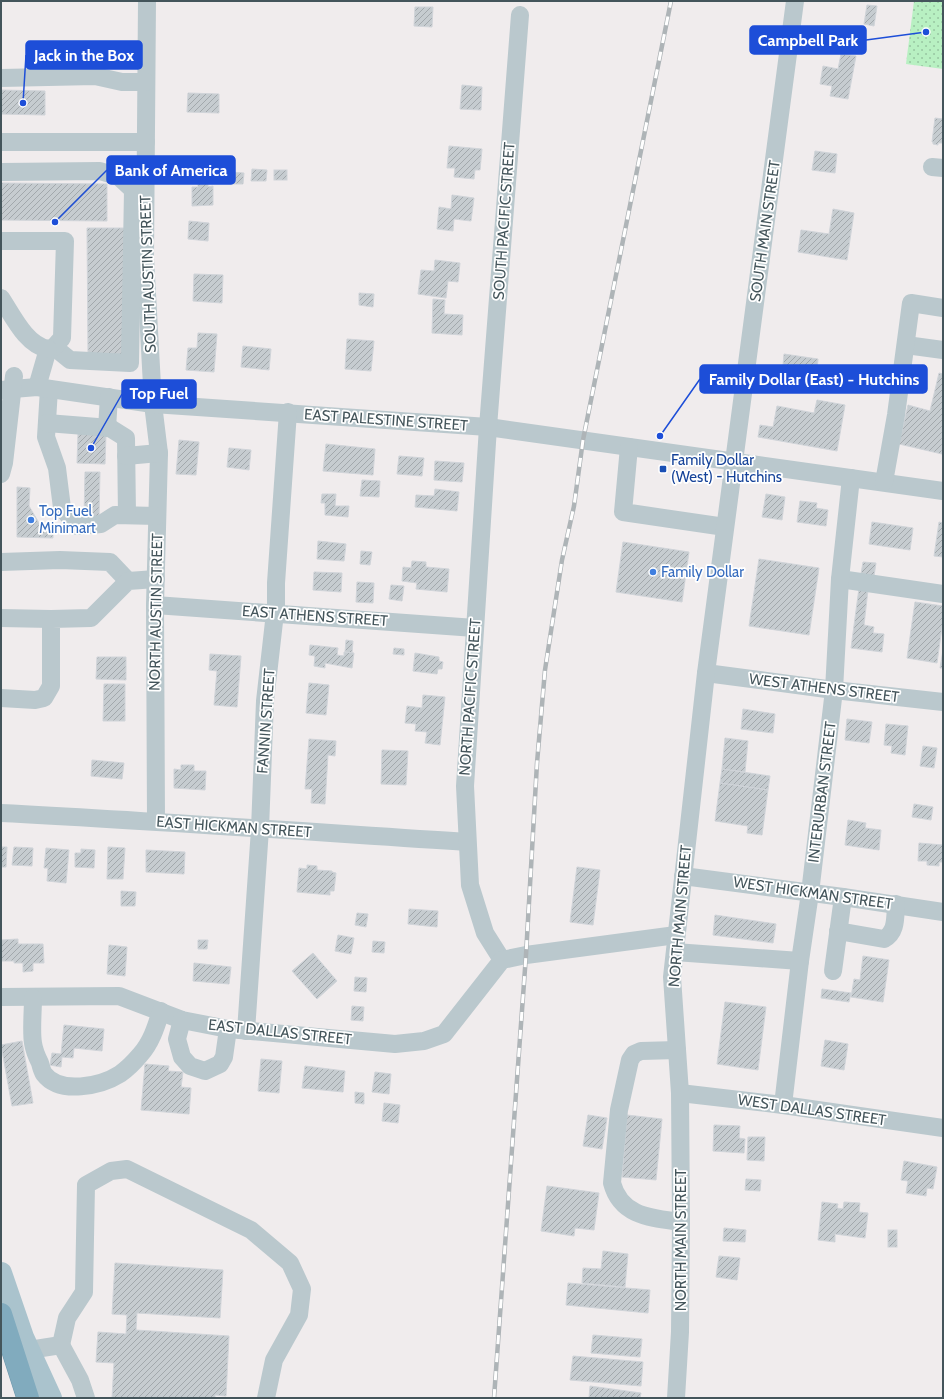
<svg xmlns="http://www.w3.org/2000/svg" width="944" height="1399" viewBox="0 0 944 1399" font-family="Cabin,sans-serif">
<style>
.green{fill:url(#green-dots)}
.building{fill:url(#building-hatch);stroke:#d0d4d9}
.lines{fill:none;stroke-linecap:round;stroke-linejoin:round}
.highway-casing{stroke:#6d96aa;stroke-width:23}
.minor{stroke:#bac8cd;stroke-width:18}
.major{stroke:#aac3cd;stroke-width:22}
.highway{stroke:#81abbe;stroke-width:22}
.rail-casing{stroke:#aeb4b7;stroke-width:4.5}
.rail{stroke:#fff;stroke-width:3;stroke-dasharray:9;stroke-linecap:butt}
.transit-dot{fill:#1a4fb4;stroke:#fff;stroke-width:1.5}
.shop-dot{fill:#3f7fe0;stroke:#fff;stroke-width:1.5}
.labels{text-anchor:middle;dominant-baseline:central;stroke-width:3.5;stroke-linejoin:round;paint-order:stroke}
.street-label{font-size:15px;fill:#44555b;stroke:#fff}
.transit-label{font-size:15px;fill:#164399;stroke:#fff;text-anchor:start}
.shop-label{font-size:15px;fill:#366cbe;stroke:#fff;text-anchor:start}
.leader{fill:none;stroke:#1d4ed8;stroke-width:1.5}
.callout-dot{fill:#1d4ed8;stroke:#fff;stroke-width:1.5}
.callout{fill:#1d4ed8;stroke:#1d4ed8;stroke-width:1.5}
.callout-label{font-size:16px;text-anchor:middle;font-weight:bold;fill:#fff}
</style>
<defs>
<pattern id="green-dots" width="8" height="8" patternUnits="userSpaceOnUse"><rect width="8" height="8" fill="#b8f0c2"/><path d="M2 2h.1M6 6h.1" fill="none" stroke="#97c5a1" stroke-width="1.8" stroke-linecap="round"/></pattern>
<pattern id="building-hatch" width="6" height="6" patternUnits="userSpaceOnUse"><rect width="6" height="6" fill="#c6ccd0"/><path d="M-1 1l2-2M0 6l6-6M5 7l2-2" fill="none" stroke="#a2a8ac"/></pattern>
</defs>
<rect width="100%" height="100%" fill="#f0eced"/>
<polygon class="green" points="914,1 943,1 943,69 906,64"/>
<g class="building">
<polygon points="867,5 877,6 874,26 864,24"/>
<polygon points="415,7 433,7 432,27 414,26"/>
<polygon points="841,54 856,56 848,99 830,96 832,86 820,84 823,66 838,69"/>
<polygon points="462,85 482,87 481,110 460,109"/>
<polygon points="1,90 45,91 45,115 1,114"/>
<polygon points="188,93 219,94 219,113 187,112"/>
<polygon points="935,118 943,119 943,143 938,143 938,145 933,144 933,142 932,142"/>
<polygon points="449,146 482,149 480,170 475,170 474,179 454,177 455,168 447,168"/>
<polygon points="815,151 837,154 835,173 812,170"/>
<polygon points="252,169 267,170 266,181 251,181"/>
<rect x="274" y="170" width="13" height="10"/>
<polygon points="208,172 208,187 213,186 213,205 192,206 192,187 198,187 198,178 193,178 193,173"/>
<polygon points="231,172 244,173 243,184 231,184"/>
<polygon points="1,183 107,184 107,221 1,220"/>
<polygon points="452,195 474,198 471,221 454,219 453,231 437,229 439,207 451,209"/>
<polygon points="833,209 854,213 847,260 798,252 801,230 829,234"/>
<polygon points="189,221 209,223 208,241 188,239"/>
<polygon points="87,228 125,228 125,356 88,356"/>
<polygon points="435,260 460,263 458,282 448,281 446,298 418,294 421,270 434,271"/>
<polygon points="194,274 223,275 222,303 193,301"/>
<polygon points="359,293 374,294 373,307 359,305"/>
<polygon points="433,299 445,300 444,314 463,315 462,335 432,333"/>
<polygon points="198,333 217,334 214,372 186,370 188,348 197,348"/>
<polygon points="347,339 374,341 371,371 345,369"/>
<polygon points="243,346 271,349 269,370 241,367"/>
<polygon points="784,354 818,359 816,381 782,377"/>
<polygon points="939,373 943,374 942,454 899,444 908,405 930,411"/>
<polygon points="817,400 845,405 837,451 758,437 760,425 773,427 777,406 814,413"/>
<polygon points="78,433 106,434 105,464 77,463"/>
<polygon points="179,440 199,442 196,475 176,474"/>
<polygon points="326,444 375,449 373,475 323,471"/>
<polygon points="229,448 251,450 249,470 227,467"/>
<polygon points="399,456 424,458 422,476 397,474"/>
<polygon points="435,461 464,463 462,482 434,480"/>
<polygon points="85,472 100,472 99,518 84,517"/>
<polygon points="362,480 380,481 379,497 360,496"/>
<polygon points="17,487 30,488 29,506 42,528 53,528 53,538 17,537"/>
<polygon points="435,489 459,492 457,511 415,507 416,495 434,496"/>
<polygon points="322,494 336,494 335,506 349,506 348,517 325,515 325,503 321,503"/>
<polygon points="766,494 785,497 782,520 762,517"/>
<polygon points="800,501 817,503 816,508 828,510 826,526 797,522"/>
<polygon points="872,522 913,528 910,550 869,544"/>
<polygon points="939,522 943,523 943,557 934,556"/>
<polygon points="318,541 346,544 344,561 317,559"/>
<polygon points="623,542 689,552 682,602 616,592"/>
<polygon points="361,551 372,552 370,565 360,564"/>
<polygon points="759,559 819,568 809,635 749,626"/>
<polygon points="412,561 426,562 426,567 449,569 447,592 416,589 417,583 402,581 403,567 411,568"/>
<polygon points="863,562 876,563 874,576 861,574"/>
<polygon points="314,572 342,573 341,592 313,590"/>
<polygon points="357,582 374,583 373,603 356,602"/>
<polygon points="391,585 404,586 402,601 389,599"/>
<polygon points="859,588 868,590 864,625 874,627 873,633 884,634 882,652 851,648"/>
<polygon points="915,602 943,606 943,620 937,663 907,658"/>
<polygon points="346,640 353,641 352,653 345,652"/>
<polygon points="310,645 338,648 337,655 344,656 344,652 354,653 352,668 325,663 325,668 314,666 315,656 309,655"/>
<polygon points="394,648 404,649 404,655 393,654"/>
<polygon points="943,650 943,668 940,668"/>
<polygon points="415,653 439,657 439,661 443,662 442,669 438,669 437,674 413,671"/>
<polygon points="210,654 241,656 237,707 214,705 217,671 209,670"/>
<polygon points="97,657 126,657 126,680 96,679"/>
<polygon points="309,683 329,685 326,715 306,713"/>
<polygon points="104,684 125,684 125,721 103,721"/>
<polygon points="423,695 445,697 440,745 425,743 427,732 415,731 416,724 405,723 407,706 422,708"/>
<polygon points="743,709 775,714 773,733 741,729"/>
<polygon points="847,719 872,722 869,743 845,740"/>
<polygon points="886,724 908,726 905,755 891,753 892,746 884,745"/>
<polygon points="725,738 748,741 745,772 722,769"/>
<polygon points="309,739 336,741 335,756 328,755 325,804 311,803 312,789 305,789"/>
<polygon points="923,746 937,748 934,768 920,766"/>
<polygon points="382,750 408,751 406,785 381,784"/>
<polygon points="92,760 124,763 122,779 91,776"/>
<polygon points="181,765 194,765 194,771 206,771 205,790 174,788 174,769 181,770"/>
<polygon points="722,769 770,776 768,790 720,783"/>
<polygon points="720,783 768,790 762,835 747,833 748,826 715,821"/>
<polygon points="914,804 933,807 931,820 912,817"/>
<polygon points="848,820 866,823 865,828 881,830 879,850 845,845"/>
<polygon points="919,843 943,845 943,862 939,862 939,866 927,865 927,861 918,861"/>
<polygon points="1,847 7,847 6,867 1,867"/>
<polygon points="14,847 33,848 32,866 12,865"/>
<polygon points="108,847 125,848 123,879 107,879"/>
<polygon points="46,848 69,850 66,883 47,881 48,868 44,868"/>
<polygon points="81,849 95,850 94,868 75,867 75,853 81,853"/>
<polygon points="146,850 185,852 184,874 146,872"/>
<polygon points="307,865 317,866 317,870 332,871 332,872 336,873 334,891 330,891 330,895 297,892 299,868 307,869"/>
<polygon points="577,867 600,870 593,925 570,922"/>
<polygon points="121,891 136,892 135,906 121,906"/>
<polygon points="409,909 438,911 437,927 408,924"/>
<polygon points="357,913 368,914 366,927 355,925"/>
<polygon points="715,915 776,924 773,943 713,935"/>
<polygon points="338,935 354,938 351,954 335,951"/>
<polygon points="18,939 18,944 43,944 44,963 33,963 33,971 23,972 23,963 14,963 14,961 1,961 1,940"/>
<polygon points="198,940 208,940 207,949 198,949"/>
<polygon points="373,941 385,942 384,953 372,952"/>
<polygon points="109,945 127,947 125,976 107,974"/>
<polygon points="313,953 337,981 317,999 292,971"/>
<polygon points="863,956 889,960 883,1002 851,997 854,979 860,980"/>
<polygon points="194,963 231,967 229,984 193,981"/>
<polygon points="355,977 367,978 366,992 354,991"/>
<polygon points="822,989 851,993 849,1002 821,998"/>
<polygon points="725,1002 766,1007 758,1070 717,1064"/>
<polygon points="352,1006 364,1007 363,1021 351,1020"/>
<polygon points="64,1025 104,1029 102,1051 74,1048 73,1058 62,1057 61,1067 50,1065 52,1053 61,1054"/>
<polygon points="825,1040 848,1044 844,1070 821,1066"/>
<polygon points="22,1041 33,1103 12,1106 1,1045"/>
<polygon points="261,1059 282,1061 279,1093 258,1091"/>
<polygon points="145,1064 169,1066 168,1071 183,1072 181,1087 191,1088 189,1114 141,1110"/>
<polygon points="305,1066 345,1071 343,1092 302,1088"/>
<polygon points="375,1072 391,1074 389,1094 372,1092"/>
<polygon points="355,1092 364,1093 364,1104 355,1103"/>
<polygon points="384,1103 400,1105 398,1123 382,1121"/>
<polygon points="588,1115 607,1118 602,1149 583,1146"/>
<polygon points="627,1115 662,1119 656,1180 622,1177"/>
<polygon points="714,1125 740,1126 739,1138 745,1139 744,1153 713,1151"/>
<polygon points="748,1137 765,1137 764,1161 747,1160"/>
<polygon points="904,1161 937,1167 933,1189 927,1188 926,1196 906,1193 908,1181 901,1180"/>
<polygon points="746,1179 761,1180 760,1191 745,1190"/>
<polygon points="547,1186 599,1193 594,1230 575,1228 574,1236 541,1231"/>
<polygon points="822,1202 838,1204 837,1208 843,1209 844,1202 860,1203 859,1212 868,1213 865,1238 835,1234 835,1242 818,1240"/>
<polygon points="724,1228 746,1230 745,1242 723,1241"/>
<rect x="888" y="1230" width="9" height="17"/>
<polygon points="603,1251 628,1254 625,1287 582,1283 583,1268 601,1269"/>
<polygon points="719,1256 740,1258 737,1280 716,1277"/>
<polygon points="115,1263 223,1270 220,1318 137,1313 136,1330 229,1336 226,1396 215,1395 215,1398 112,1398 114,1363 96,1362 98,1332 126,1334 127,1315 112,1314"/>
<polygon points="568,1283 650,1290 648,1313 566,1305"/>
<polygon points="593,1335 642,1339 640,1357 591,1353"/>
<polygon points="573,1356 643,1362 641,1386 570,1380"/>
<polygon points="590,1386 641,1393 640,1398 589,1398"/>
</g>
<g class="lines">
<g class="highway-casing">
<polyline id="highway" points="1,1314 28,1398"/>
</g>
<g class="minor">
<polyline points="147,1 145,257 153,404 159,453 155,605 156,821"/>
<polyline points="1,78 95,76 122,82 146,82"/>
<polyline points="1,142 146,142"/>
<polyline points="932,167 943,168"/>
<polyline points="1,172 100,171 119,177 133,190 130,363 70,360 54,347"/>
<polyline points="1,241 65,241 62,338 54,347 48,349 37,387"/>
<path d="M1,298C13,316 26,345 48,349"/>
<polyline points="906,345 943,350"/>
<polyline points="49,389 46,437 57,468 62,508 77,526 101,524 115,515 157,516"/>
<polyline points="1,390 37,387 153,404 488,427 943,491"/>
<polyline points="47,423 110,428 126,438 127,515"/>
<polyline points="107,428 109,397"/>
<polyline points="629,447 623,512 725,527"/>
<polyline points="126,456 159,453"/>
<polyline points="1,474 4,463 14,376"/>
<polyline points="884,482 896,415 911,303 943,308"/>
<polyline points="1,562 60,560 110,562 128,581"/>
<polyline points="840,579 943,594"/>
<polyline points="155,605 475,628"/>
<polyline points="1,618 51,619"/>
<polyline points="706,673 834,690 943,702"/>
<polyline points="1,698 35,700 44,698 51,686 51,619 91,618 128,581 156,579"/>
<path d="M1,813C157,821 312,832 467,842"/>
<polyline points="683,876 843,897 943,912"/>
<path d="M838,931L884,939C897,932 895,917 896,904"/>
<polyline points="675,952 800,961"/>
<polyline points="502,960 485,933 470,885 465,786 488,427 520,15"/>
<polyline points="833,971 843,897"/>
<polyline points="1,997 119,996 182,1020 228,1029 395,1044 424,1041 444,1034 502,960 526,955 676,935"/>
<path d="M33,998C33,1011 31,1031 33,1043C34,1050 37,1057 40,1063C41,1067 42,1071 44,1074C60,1095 101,1086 120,1074C127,1069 135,1061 140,1055C151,1043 156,1027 161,1011"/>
<polyline points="182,1020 177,1039 182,1057 190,1066 205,1071 220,1064 224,1057 228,1029"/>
<polyline points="246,1031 260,829 265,701 276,604 276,583 288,412"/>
<path d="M677,1050L641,1051L634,1054L630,1060L619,1110L612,1183C621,1217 652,1218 681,1222"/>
<polyline points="680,1093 783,1105 943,1128"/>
<polyline points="783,1105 800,961 810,893 834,690 840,579 851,478"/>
<polyline points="61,1345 67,1318 84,1292 86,1185 111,1171 127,1169 251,1230 290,1263 302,1289 299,1315 274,1360 266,1398"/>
<polyline points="29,1350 61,1345 80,1380 86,1398"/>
<polyline points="676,1398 680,1332 681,1222 680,1093 672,977 706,673 795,1"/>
</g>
<polyline class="major" points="1,1273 23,1337 51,1398"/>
<use href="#highway" class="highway"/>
<g class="rail-casing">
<polyline id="rail" points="494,1398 526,955 537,763 545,670 562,560 574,506 583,440 671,1"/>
</g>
<use href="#rail" class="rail"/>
</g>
<rect class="transit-dot" x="659" y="465" width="8" height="8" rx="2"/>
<g class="shop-dot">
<circle cx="31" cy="520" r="4"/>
<circle cx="653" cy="572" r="4"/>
</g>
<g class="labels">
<g class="street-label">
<text transform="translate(504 221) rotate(-86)">SOUTH PACIFIC STREET</text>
<text transform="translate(765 231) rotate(-82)">SOUTH MAIN STREET</text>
<text transform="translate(148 274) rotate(-92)">SOUTH AUSTIN STREET</text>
<text transform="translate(386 420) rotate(4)">EAST PALESTINE STREET</text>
<text transform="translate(156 612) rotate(-89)">NORTH AUSTIN STREET</text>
<text transform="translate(315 616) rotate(4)">EAST ATHENS STREET</text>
<text transform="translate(824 688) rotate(7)">WEST ATHENS STREET</text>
<text transform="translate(470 697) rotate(-86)">NORTH PACIFIC STREET</text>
<text transform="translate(266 721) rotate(-86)">FANNIN STREET</text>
<text transform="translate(822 792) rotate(-83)">INTERURBAN STREET</text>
<text transform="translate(234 827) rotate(4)">EAST HICKMAN STREET</text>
<text transform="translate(813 893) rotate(8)">WEST HICKMAN STREET</text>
<text transform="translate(680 916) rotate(-85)">NORTH MAIN STREET</text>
<text transform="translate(280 1032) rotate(6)">EAST DALLAS STREET</text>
<text transform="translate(812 1110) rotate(8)">WEST DALLAS STREET</text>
<text transform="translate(681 1240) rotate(-90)">NORTH MAIN STREET</text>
</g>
<g class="transit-label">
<text x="671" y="460">Family Dollar<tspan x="671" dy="17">(West) - Hutchins</tspan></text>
</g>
<g class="shop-label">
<text x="39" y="511">Top Fuel<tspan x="39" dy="17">Minimart</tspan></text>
<text x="661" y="572">Family Dollar</text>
</g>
</g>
<path class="leader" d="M926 32L866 40M23 103L26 55M55 222L107 170M660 436L700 379M91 448L122 394"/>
<g class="callout-dot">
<circle cx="926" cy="32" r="4"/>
<circle cx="23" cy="103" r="4"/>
<circle cx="55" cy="222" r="4"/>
<circle cx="660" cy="436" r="4"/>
<circle cx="91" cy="448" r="4"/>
</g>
<g class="callout">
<rect x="750" y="26" width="116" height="28" rx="4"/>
<rect x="26" y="41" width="116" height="28" rx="4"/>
<rect x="107" y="156" width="128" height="28" rx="4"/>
<rect x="700" y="365" width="227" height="28" rx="4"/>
<rect x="122" y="380" width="74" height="28" rx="4"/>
</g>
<g class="callout-label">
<text x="808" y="46">Campbell Park</text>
<text x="84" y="61">Jack in the Box</text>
<text x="171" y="176">Bank of America</text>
<text x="814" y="385">Family Dollar (East) - Hutchins</text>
<text x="159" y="399">Top Fuel</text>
</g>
<rect width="944" height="1399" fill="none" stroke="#44555b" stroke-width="4"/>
</svg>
